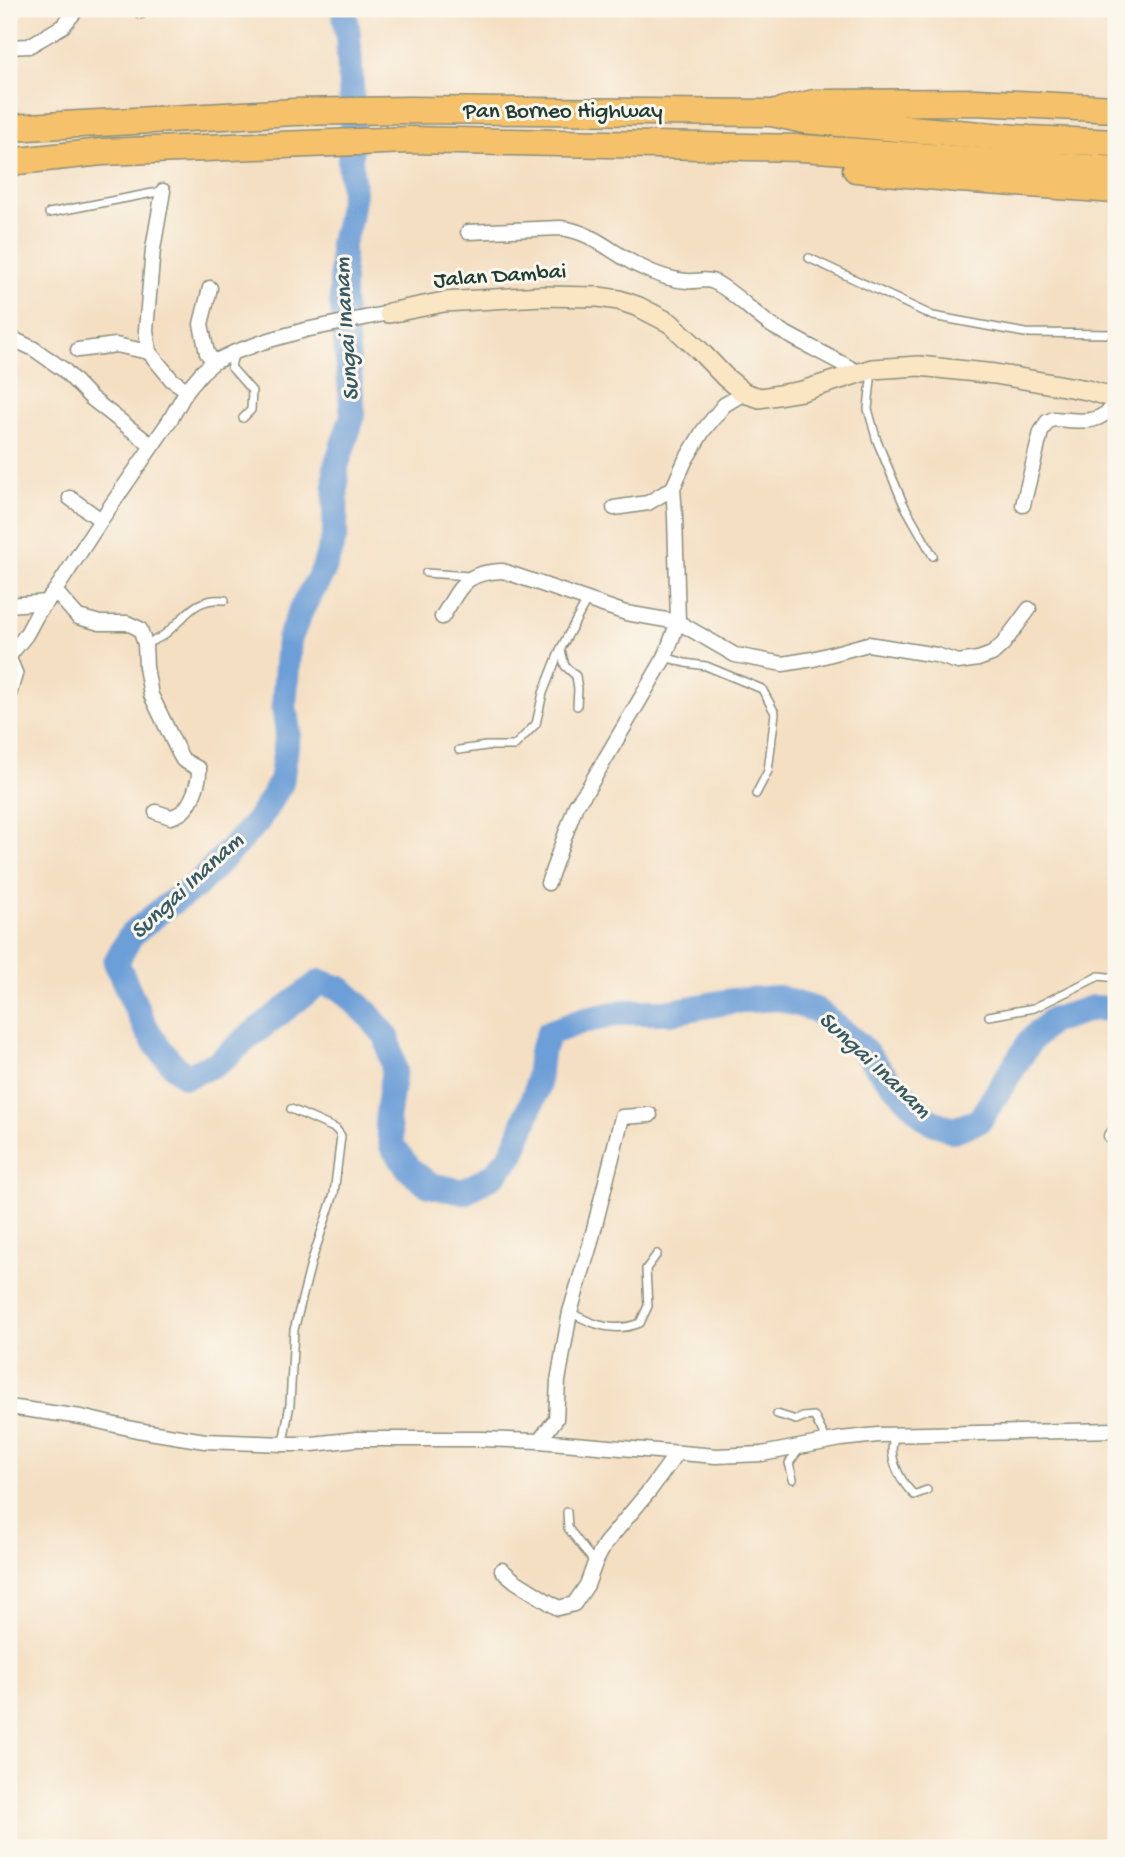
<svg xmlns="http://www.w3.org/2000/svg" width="1125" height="1857" viewBox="0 0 1125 1857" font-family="'Gochi Hand',sans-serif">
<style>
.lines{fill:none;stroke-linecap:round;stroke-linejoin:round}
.river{stroke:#6c9ed7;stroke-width:26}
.lane-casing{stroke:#8a8e7c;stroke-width:10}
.street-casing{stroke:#8a8e7c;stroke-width:17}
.secondary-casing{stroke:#8a8e7c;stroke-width:22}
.highway-casing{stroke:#8a8e7c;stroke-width:29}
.lane{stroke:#fff;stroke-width:7}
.street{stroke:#fff;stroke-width:14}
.secondary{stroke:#fbe6c4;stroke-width:19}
.highway{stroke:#f5c16b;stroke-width:26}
.labels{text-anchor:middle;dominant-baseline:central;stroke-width:6;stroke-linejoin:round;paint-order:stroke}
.street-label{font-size:23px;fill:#1f3d34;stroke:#fbf7ec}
.water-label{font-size:24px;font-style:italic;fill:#365a65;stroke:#fbf7ec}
</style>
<rect width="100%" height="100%" fill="#fbf7ec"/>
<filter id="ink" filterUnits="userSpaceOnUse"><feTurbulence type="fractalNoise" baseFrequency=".0143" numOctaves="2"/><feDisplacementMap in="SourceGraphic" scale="14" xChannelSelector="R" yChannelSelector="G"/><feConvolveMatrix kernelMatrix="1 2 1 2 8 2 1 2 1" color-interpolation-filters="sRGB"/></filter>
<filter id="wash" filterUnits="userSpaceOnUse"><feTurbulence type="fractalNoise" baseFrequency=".00686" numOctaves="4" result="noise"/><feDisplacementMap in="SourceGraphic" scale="28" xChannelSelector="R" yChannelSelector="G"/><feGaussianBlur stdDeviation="1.57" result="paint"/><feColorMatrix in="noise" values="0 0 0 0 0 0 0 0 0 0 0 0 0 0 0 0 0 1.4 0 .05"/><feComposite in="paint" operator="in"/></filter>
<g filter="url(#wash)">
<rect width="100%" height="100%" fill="#f4dfc3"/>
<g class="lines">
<path class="river" d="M344,9L348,35L353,121L350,160L353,193L348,224L342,243V299L353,415L336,466L335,535L323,571L301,610L289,640L284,706L288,732L281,783L257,822L196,886L165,907L131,935L116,962C136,1006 147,1045 186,1076L218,1063L247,1038L320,982L341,989L367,1013L387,1037L394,1069L387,1121L392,1146L409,1169L429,1185L464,1192L495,1174L513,1153L537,1088L541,1052L549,1033L582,1021L625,1012H671L732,1001L779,998L816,1010L859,1045L881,1071L928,1120L953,1130L979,1121L1031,1040L1051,1021L1093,1008L1116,1009"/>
</g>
</g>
<g filter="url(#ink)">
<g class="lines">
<g class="lane-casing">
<g id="lane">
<polyline points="49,213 163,191"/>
<polyline points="809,258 933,316 1025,333 1116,334"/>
<polyline points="234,354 231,367 252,391 251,410 243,418"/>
<polyline points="872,370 868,409 877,441 903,503 933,556"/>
<polyline points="426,573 469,576"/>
<path d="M145,644C152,641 159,639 165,634C187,617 193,597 225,600"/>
<polyline points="561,650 565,666 576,676 578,689 577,706"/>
<polyline points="665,657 685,663 706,666 762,689 775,713 768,771 756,794"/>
<polyline points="9,707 19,673 11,654"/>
<polyline points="459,750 486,746 514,746 536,724 543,693 560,650 587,600"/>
<polyline points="989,1016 1034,1008 1099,976 1116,978"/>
<path d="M570,1312C593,1325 615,1333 640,1323L648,1306L646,1269L657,1254"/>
<polyline points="777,1414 796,1420 803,1417 814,1416 827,1441"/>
<path d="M896,1435C885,1453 900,1481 914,1495L927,1490"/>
<polyline points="283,1443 290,1404 294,1330 312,1260 334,1194 341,1136 336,1129 291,1109"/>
<polyline points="793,1479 789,1463 801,1447"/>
<polyline points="567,1512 568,1528 594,1562"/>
</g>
</g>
<g class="street-casing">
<g id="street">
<polyline points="139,9 141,11"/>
<polyline points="9,47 29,46 63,26 77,9"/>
<polyline points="163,191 153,249 146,330 149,352 172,380 187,390"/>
<path d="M468,232L560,228C592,231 613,254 641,267C655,274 672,280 687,281C696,282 705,278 714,282C734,291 753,314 774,327C802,343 831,357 859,373"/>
<polyline points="210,288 201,324 207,353 214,362"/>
<polyline points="9,337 34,349 64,370 91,398 151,445"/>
<polyline points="78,350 116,345 149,352"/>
<polyline points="70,498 101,520"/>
<path d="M1023,505L1041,432L1047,422L1053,419C1081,420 1096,427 1116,404"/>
<polyline points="614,508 648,503 673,488"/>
<path d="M55,591L78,617L100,623H127L140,629L145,644L146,667L151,695L179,753L183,760L199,769C200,781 192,804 182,812C179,814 175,816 171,817L156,812"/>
<polyline points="9,605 47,602"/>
<path d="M442,617C461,587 463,572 503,571L626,613L678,622L735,655L783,664L813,659L868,644L936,655L958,662L978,659L992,654L1003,644L1029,609"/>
<polyline points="9,656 26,635 39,611 55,591 101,520 170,420 187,390 202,372 214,362 235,352 266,341 305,330 389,313"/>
<polyline points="548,883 576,805 587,790 665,657 678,622 675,516 673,488 685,461 703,431 724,405 744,393"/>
<polyline points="1111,1136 1116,1134"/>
<polyline points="9,1407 81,1417 137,1430 205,1441 283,1444 313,1444 357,1439 481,1439 539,1441 716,1456 762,1454 841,1439 878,1435 1116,1430"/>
<polyline points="539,1441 556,1419 558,1381 570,1312 590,1245 622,1117 650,1115"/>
<polyline points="502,1570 515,1581 558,1608 574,1604 587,1585 595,1563 605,1544 650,1490 677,1453"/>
</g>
</g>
<g class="secondary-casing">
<polyline id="secondary" points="389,313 444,302 542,296 598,297 619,300 639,307 670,323 699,350 725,377 744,393 760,398 802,391 872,369 919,366 995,374 1087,390 1116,398"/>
</g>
<g class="highway-casing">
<g id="highway">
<polyline points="784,110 814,103 976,102 1116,109"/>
<polyline points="9,128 294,112 408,110 772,113 804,120 1029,139 1116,143"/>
<polyline points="9,162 102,152 409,140 802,148 1116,170"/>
<polyline points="856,169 959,179 1116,190"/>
</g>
</g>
<use href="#lane" class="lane"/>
<use href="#street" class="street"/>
<use href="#secondary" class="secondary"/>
<use href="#highway" class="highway"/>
</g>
</g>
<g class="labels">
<g class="street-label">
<text x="563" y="112">Pan Borneo Highway</text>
<text transform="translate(500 277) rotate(-4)">Jalan Dambai</text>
</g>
<g class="water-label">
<text transform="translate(348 329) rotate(-94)">Sungai Inanam</text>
<text transform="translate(188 887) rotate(-43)">Sungai Inanam</text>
<text transform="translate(874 1066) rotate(43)">Sungai Inanam</text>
</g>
</g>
<rect width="1125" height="1857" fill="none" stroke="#fbf7ec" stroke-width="35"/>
</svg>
